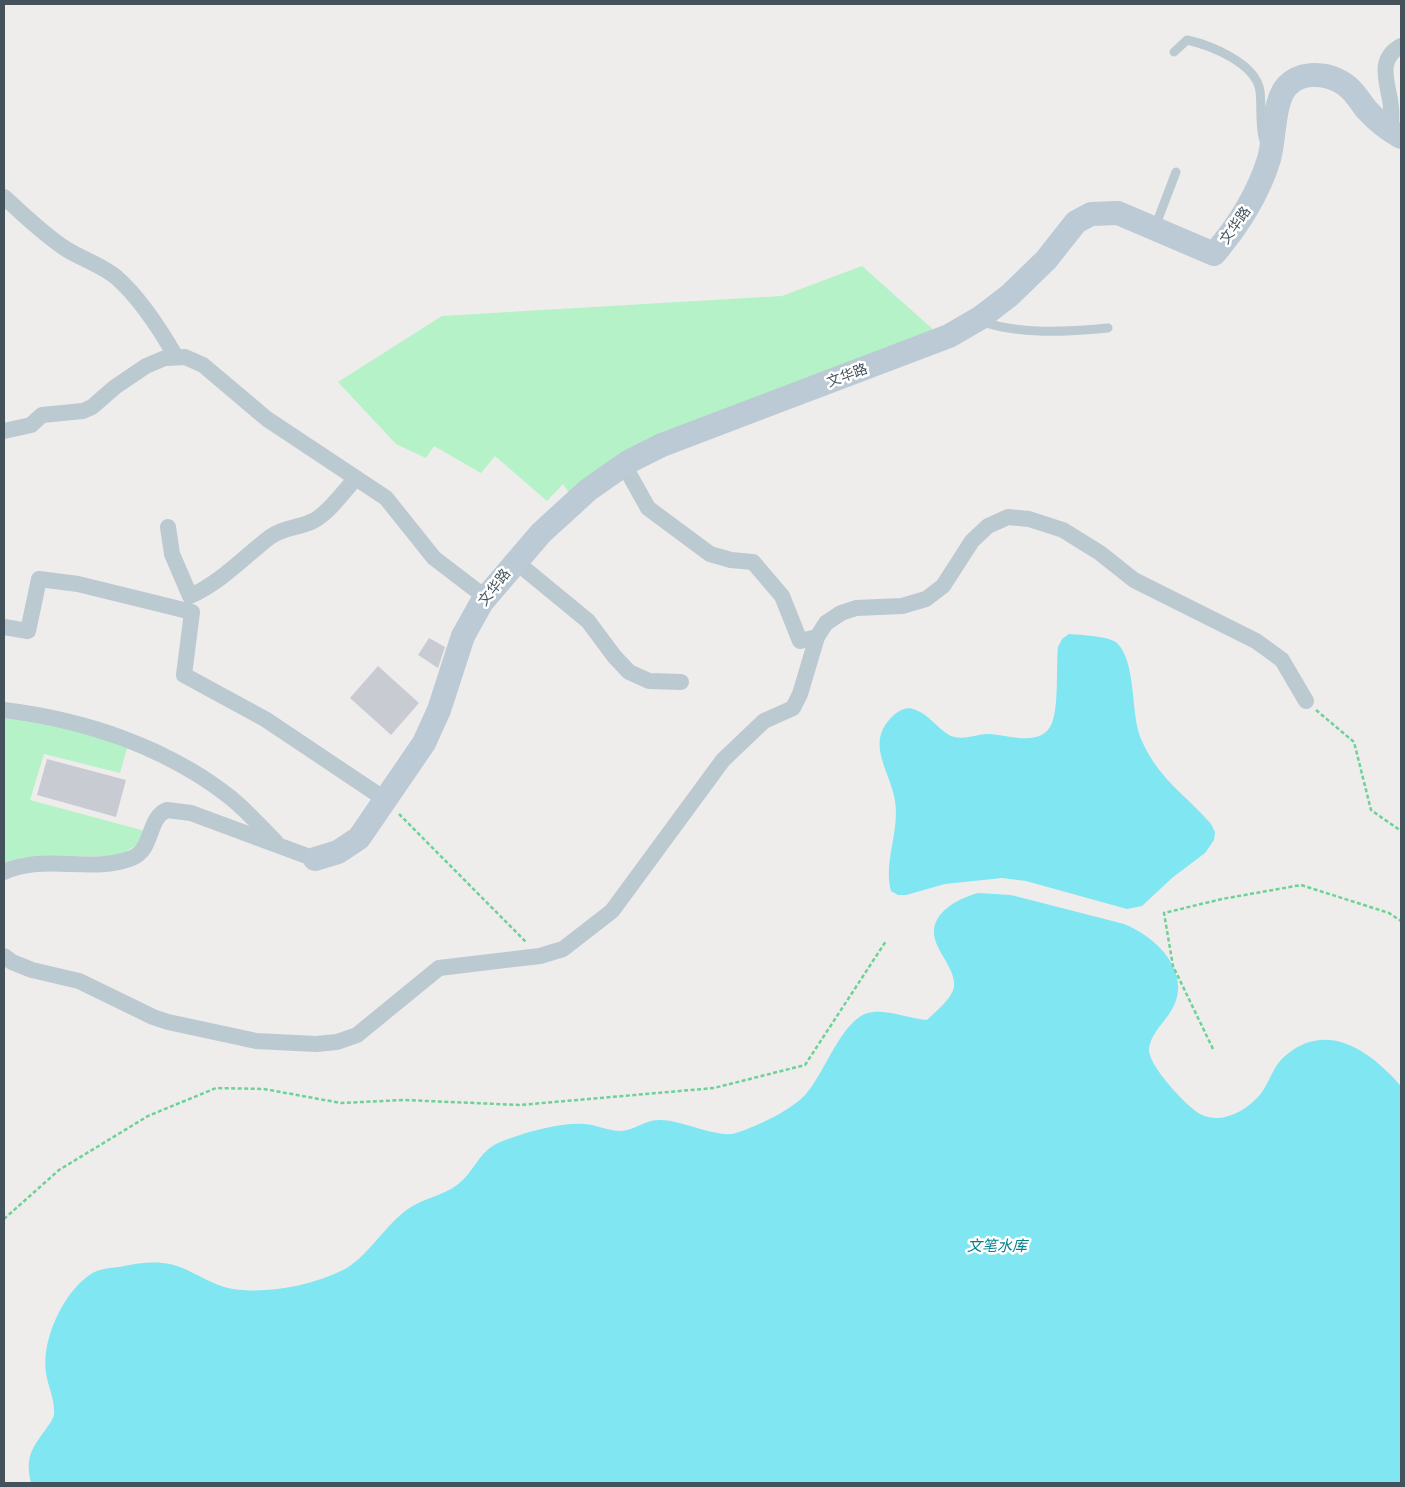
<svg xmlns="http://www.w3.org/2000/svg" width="1405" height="1487" viewBox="0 0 1405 1487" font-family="'DejaVu Sans','Noto Sans SC',sans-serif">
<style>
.green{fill:#b6f2c7}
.water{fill:#80e6f2}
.building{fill:#c8ccd2}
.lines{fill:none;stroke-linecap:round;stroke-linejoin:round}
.path{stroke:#6cd295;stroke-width:2.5;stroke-dasharray:4 2.5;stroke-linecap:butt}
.lane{stroke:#bbc9d0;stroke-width:9}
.street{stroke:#bbc9d0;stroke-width:16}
.secondary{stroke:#bbcad5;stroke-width:24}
.labels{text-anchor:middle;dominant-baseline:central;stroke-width:5;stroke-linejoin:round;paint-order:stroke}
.street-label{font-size:14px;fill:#43525b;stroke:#fff}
.water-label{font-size:15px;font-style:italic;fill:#058190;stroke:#fff}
</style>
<rect width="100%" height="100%" fill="#efecec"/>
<g class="green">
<polygon points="862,266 936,332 571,496 563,484 547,501 495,456 481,473 434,446 426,458 396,444 338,382 442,316 782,296"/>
<polygon points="4,717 72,728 127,748 120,773 44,754 30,800 145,831 137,845 118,856 24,857 4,863"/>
</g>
<g class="water">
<path d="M1069,634C1079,635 1110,636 1117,643C1137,663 1130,713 1141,739C1159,780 1184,793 1211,824L1215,832L1214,840L1205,853L1172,878L1142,906L1127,909L1026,881L1002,878L945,884L906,895H898L891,891C883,862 900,831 895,801C890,769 863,742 895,714C901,709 908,706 916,710C929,715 937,728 949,735C962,742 977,733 990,734C1009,735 1042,748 1052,723C1059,705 1056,667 1058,647L1062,639Z"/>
<path d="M978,893L1011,895L1124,924C1157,937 1194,974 1171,1011C1164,1023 1150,1034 1149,1050C1149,1066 1186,1106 1200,1114C1220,1125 1244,1112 1258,1097C1269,1085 1272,1067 1285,1056C1328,1019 1371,1052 1401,1086V1483H31C25,1458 31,1449 46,1429C49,1424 53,1420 54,1414C55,1399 48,1387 46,1373C41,1341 63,1292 91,1274C98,1269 110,1268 119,1267C144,1262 165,1259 189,1271C204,1278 216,1286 233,1289C268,1294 311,1286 343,1270C366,1259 386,1224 408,1209C423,1198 443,1196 457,1185C473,1174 479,1151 498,1143C522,1133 560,1122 585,1124C597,1125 609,1131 620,1131C634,1131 646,1119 660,1120C682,1120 719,1139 736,1133C755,1127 790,1111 804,1096C824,1076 841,1020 868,1013C886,1008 909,1019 927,1020C936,1011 951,1000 954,987C956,973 942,957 937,945C924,916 956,899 978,893Z"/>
</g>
<g class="building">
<polygon points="429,638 445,647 438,668 418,655"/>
<polygon points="378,666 419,703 391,735 350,698"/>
<polygon points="47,759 126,780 116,817 37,795"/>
</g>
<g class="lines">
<g class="path">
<polyline points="1316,710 1354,742 1371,810 1401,831"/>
<polyline points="399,814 527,943"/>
<polyline points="1213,1049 1173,966 1164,913 1222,899 1301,885 1389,913 1401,921"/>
<polyline points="4,1219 59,1170 148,1116 216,1088 264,1089 341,1103 404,1100 520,1105 714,1088 805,1065 886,941"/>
</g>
<g class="lane">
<path d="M1174,52L1187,40C1210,45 1256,63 1260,91C1262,108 1259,125 1264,141"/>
<polyline points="1155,227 1176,172"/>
<path d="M980,321C1020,335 1066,332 1108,328"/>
</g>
<g class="street">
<path d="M1391,132C1391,124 1392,115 1391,107C1389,85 1375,60 1401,46"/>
<path d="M4,197C24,215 43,234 66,249C82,259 100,264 116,277C140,298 160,329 176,357"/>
<polyline points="4,431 31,425 42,415 83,411 92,407 115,387 146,366 165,358 185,357 203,365 267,419 386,498 434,558 485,597"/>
<polyline points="624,465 648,508 710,554 731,560 753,562 782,596 800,641 817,637"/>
<path d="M168,527L172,554L190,596C220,583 244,557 270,537C284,527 299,528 313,521C328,514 345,490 356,478"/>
<polyline points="515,561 588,621 614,656 629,672 649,681 681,682"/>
<polyline points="4,627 28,631 39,579 78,584 192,612 184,675 265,719 386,800"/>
<path d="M4,710C85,720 167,747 231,798C247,811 261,827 275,841"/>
<path d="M4,872C44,853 91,874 132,858C154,849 147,818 167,810L191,813L315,859"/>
<polyline points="4,956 12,962 32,970 79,981 153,1017 168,1022 256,1041 316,1044 337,1042 357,1035 439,968 540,956 563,949 612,911 723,760 764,721 793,708 800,694 817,637 826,623 841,613 856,608 902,606 926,599 943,586 972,541 988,526 1008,517 1029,519 1063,530 1100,553 1134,580 1256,641 1282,660 1306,701"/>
</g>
<path class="secondary" d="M315,859L338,852L359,838L424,743L439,710L463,636L482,602L541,533L588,490L628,462L662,445L949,336L980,318L1010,295L1046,260L1076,222L1091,214L1118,213L1214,254C1239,225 1258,195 1269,159C1275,138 1273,101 1287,86C1299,73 1321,72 1337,80C1351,86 1357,97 1366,109C1376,120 1388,130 1401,137"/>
</g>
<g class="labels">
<g class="street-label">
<text transform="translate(1235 225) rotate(-55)">文华路</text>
<text transform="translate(847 375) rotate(-20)">文华路</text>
<text transform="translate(494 587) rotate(-52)">文华路</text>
</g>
<g class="water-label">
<text x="997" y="1246">文笔水库</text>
</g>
</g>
<rect width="1405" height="1487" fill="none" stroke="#43525b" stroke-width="10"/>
</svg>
